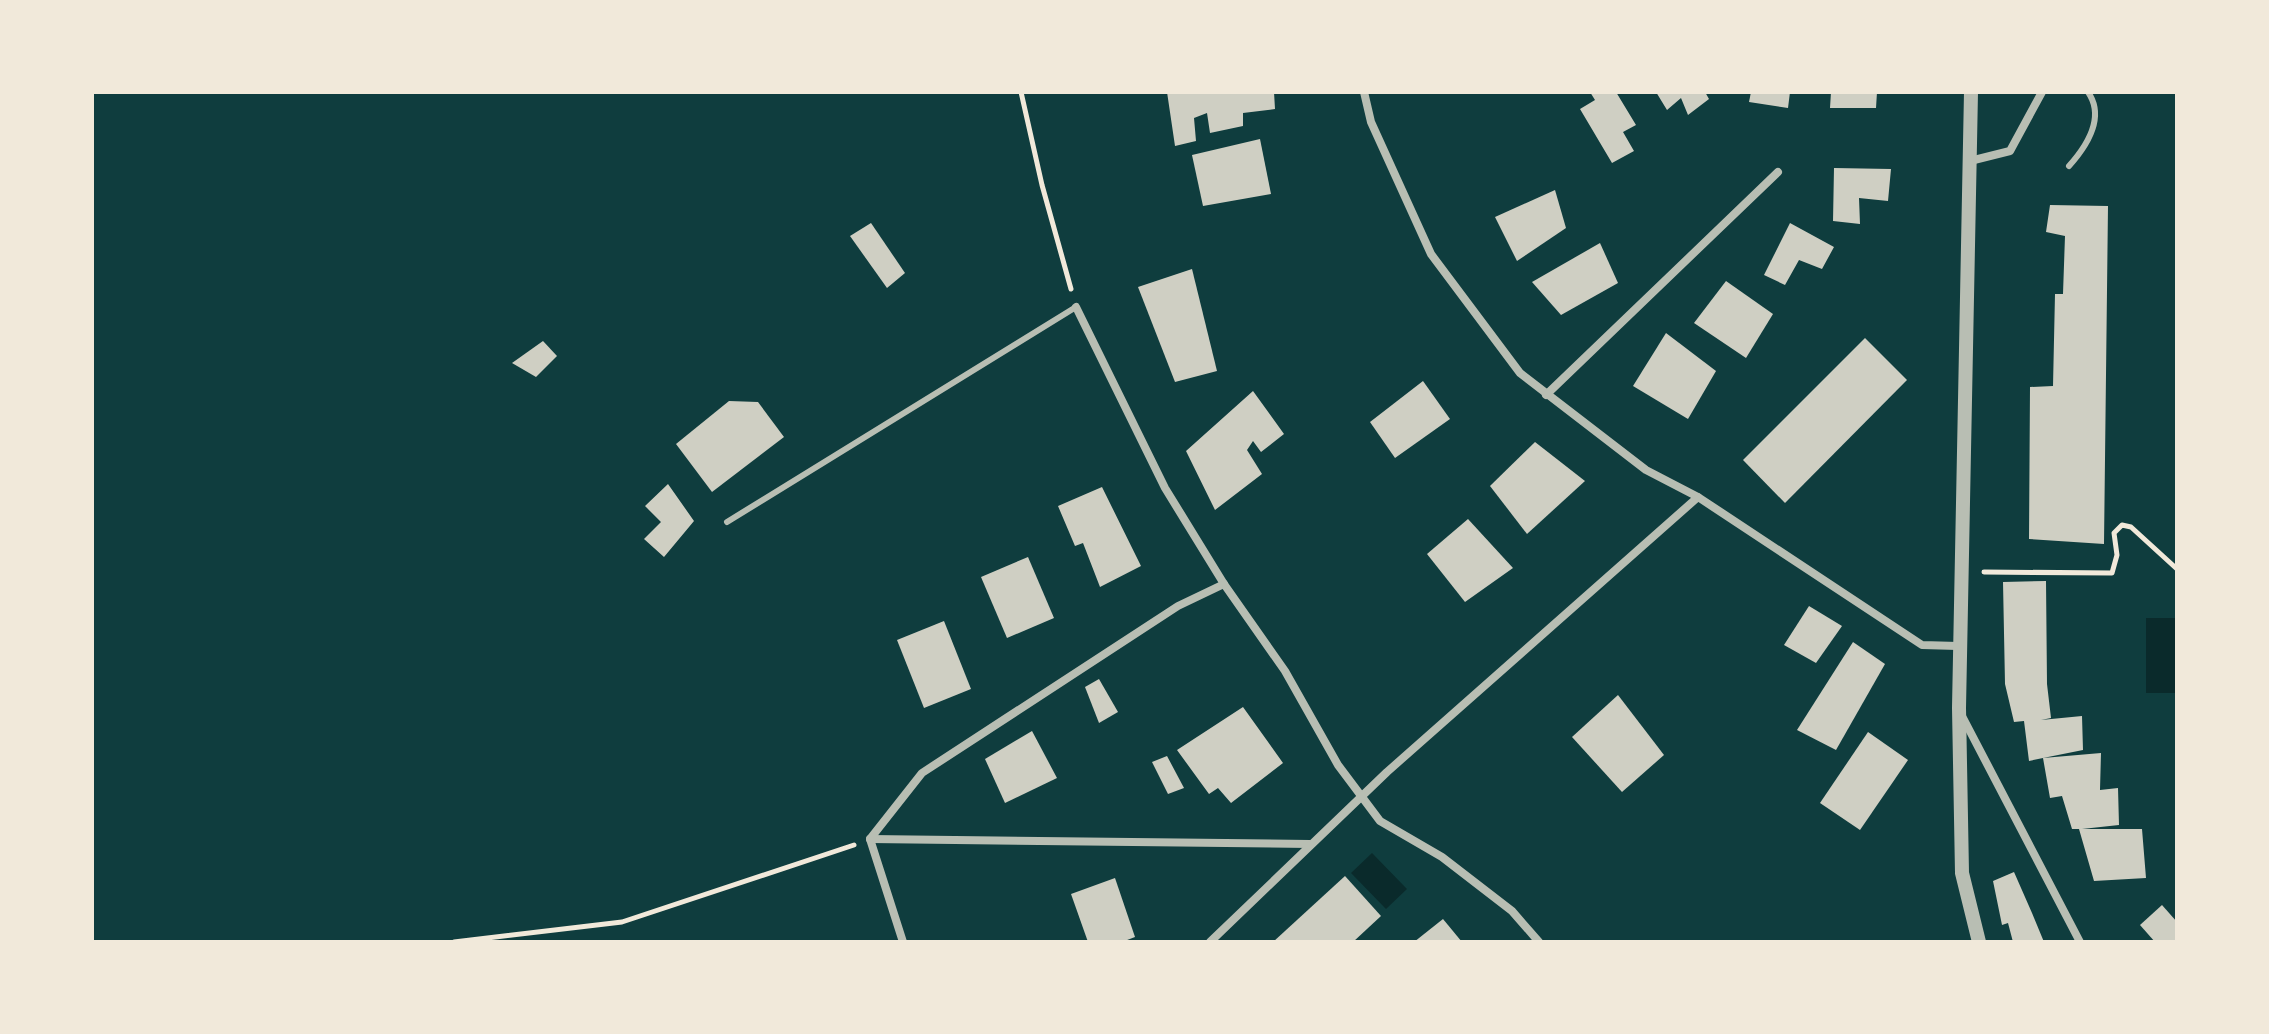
<svg xmlns="http://www.w3.org/2000/svg" width="2269" height="1034" viewBox="0 0 2269 1034" font-family="'Titillium Web',sans-serif">
<style>
.water{fill:#0a2a2b}
.building{fill:#cfcfc3}
.lines{fill:none;stroke-linecap:round;stroke-linejoin:round}
.path{stroke:#f1e9da;stroke-width:5}
.service{stroke:#b8beb3;stroke-width:6}
.minor{stroke:#b8beb3;stroke-width:8}
.tertiary{stroke:#b8beb3;stroke-width:14}
</style>
<rect width="100%" height="100%" fill="#0f3d3e"/>
<g class="water">
<rect x="2146" y="618" width="31" height="75"/>
<polygon points="1372,853 1407,889 1386,909 1351,873"/>
</g>
<g class="building">
<polygon points="1167,92 1274,92 1275,109 1243,113 1243,126 1210,133 1207,113 1194,118 1196,141 1175,146"/>
<polygon points="1590,92 1616,92 1636,125 1623,132 1634,151 1612,163 1580,109 1595,100"/>
<polygon points="1656,92 1705,92 1709,99 1688,115 1681,98 1667,110"/>
<polygon points="1751,92 1790,92 1788,108 1749,102"/>
<polygon points="1831,92 1877,92 1876,108 1830,108"/>
<polygon points="1260,139 1271,194 1203,206 1192,155"/>
<polygon points="1834,168 1891,169 1888,201 1859,198 1860,224 1833,221"/>
<polygon points="1555,190 1566,228 1517,261 1495,217"/>
<polygon points="2050,205 2108,206 2104,544 2029,539 2030,387 2053,386 2055,294 2063,294 2065,236 2046,232"/>
<polygon points="871,223 905,273 887,288 850,236"/>
<polygon points="1790,223 1834,247 1822,269 1799,260 1785,285 1764,275"/>
<polygon points="1600,243 1618,283 1561,315 1532,282"/>
<polygon points="1192,269 1217,371 1175,382 1138,287"/>
<polygon points="1726,281 1773,314 1746,358 1694,323"/>
<polygon points="1666,333 1716,371 1688,419 1633,386"/>
<polygon points="1865,338 1907,380 1785,503 1743,460"/>
<polygon points="543,341 557,356 536,377 512,363"/>
<polygon points="1423,381 1450,419 1395,458 1370,422"/>
<polygon points="1253,391 1284,434 1261,452 1253,441 1247,450 1262,474 1215,510 1186,451"/>
<polygon points="729,401 758,402 784,437 712,492 676,444"/>
<polygon points="1535,442 1585,481 1527,534 1490,486"/>
<polygon points="668,484 694,521 664,557 644,539 661,522 645,506"/>
<polygon points="1102,487 1141,566 1100,587 1083,543 1075,546 1058,506"/>
<polygon points="1468,519 1513,568 1465,602 1427,554"/>
<polygon points="1028,557 1054,618 1007,638 981,577"/>
<polygon points="2046,581 2047,684 2051,718 2041,720 2082,716 2083,750 2043,758 2101,753 2100,790 2118,788 2119,825 2082,829 2142,829 2146,878 2094,881 2079,829 2072,829 2062,796 2050,798 2043,758 2029,761 2024,721 2014,722 2005,684 2003,582"/>
<polygon points="1809,606 1842,626 1816,663 1784,645"/>
<polygon points="944,621 971,689 924,708 897,640"/>
<polygon points="1853,642 1885,664 1836,750 1797,730"/>
<polygon points="1099,679 1118,712 1099,723 1085,687"/>
<polygon points="1618,695 1664,755 1622,792 1572,737"/>
<polygon points="1243,707 1283,763 1231,803 1218,788 1209,794 1177,750"/>
<polygon points="1032,731 1057,778 1005,803 985,759"/>
<polygon points="1868,732 1908,760 1860,830 1820,803"/>
<polygon points="1167,756 1184,788 1168,794 1152,762"/>
<polygon points="2014,872 2032,913 2044,942 2013,942 2008,923 2002,925 1993,881"/>
<polygon points="1345,876 1381,916 1353,942 1273,942"/>
<polygon points="1115,878 1135,937 1122,942 1088,942 1071,894"/>
<polygon points="2162,905 2177,922 2177,942 2155,942 2140,925"/>
<polygon points="1443,919 1462,942 1414,942"/>
</g>
<g class="lines">
<g class="path">
<polyline points="1021,92 1042,185 1071,289"/>
<polyline points="1984,572 2112,573 2117,555 2114,533 2122,525 2131,527 2177,569"/>
<polyline points="454,942 622,922 854,845"/>
</g>
<g class="service">
<path d="M2069,166C2086,147 2106,118 2088,92"/>
<polyline points="727,522 1076,307"/>
</g>
<g class="minor">
<polyline points="1364,92 1371,122 1431,254 1520,373 1646,470 1698,497"/>
<polyline points="1970,161 2010,151 2042,92"/>
<polyline points="1076,307 1165,488 1224,584 1285,671 1338,765 1380,821 1442,857 1512,911 1539,942"/>
<polyline points="1546,395 1778,172"/>
<polyline points="1962,716 2080,942"/>
<polyline points="870,839 1310,844"/>
<polyline points="903,942 870,839 922,773 1178,606 1224,584"/>
<polyline points="1210,942 1387,772 1698,497 1922,645 1958,646"/>
</g>
<polyline class="tertiary" points="1971,92 1959,708 1962,873 1979,942"/>
</g>
<rect width="2269" height="1034" fill="none" stroke="#f1e9da" stroke-width="188"/>
</svg>
